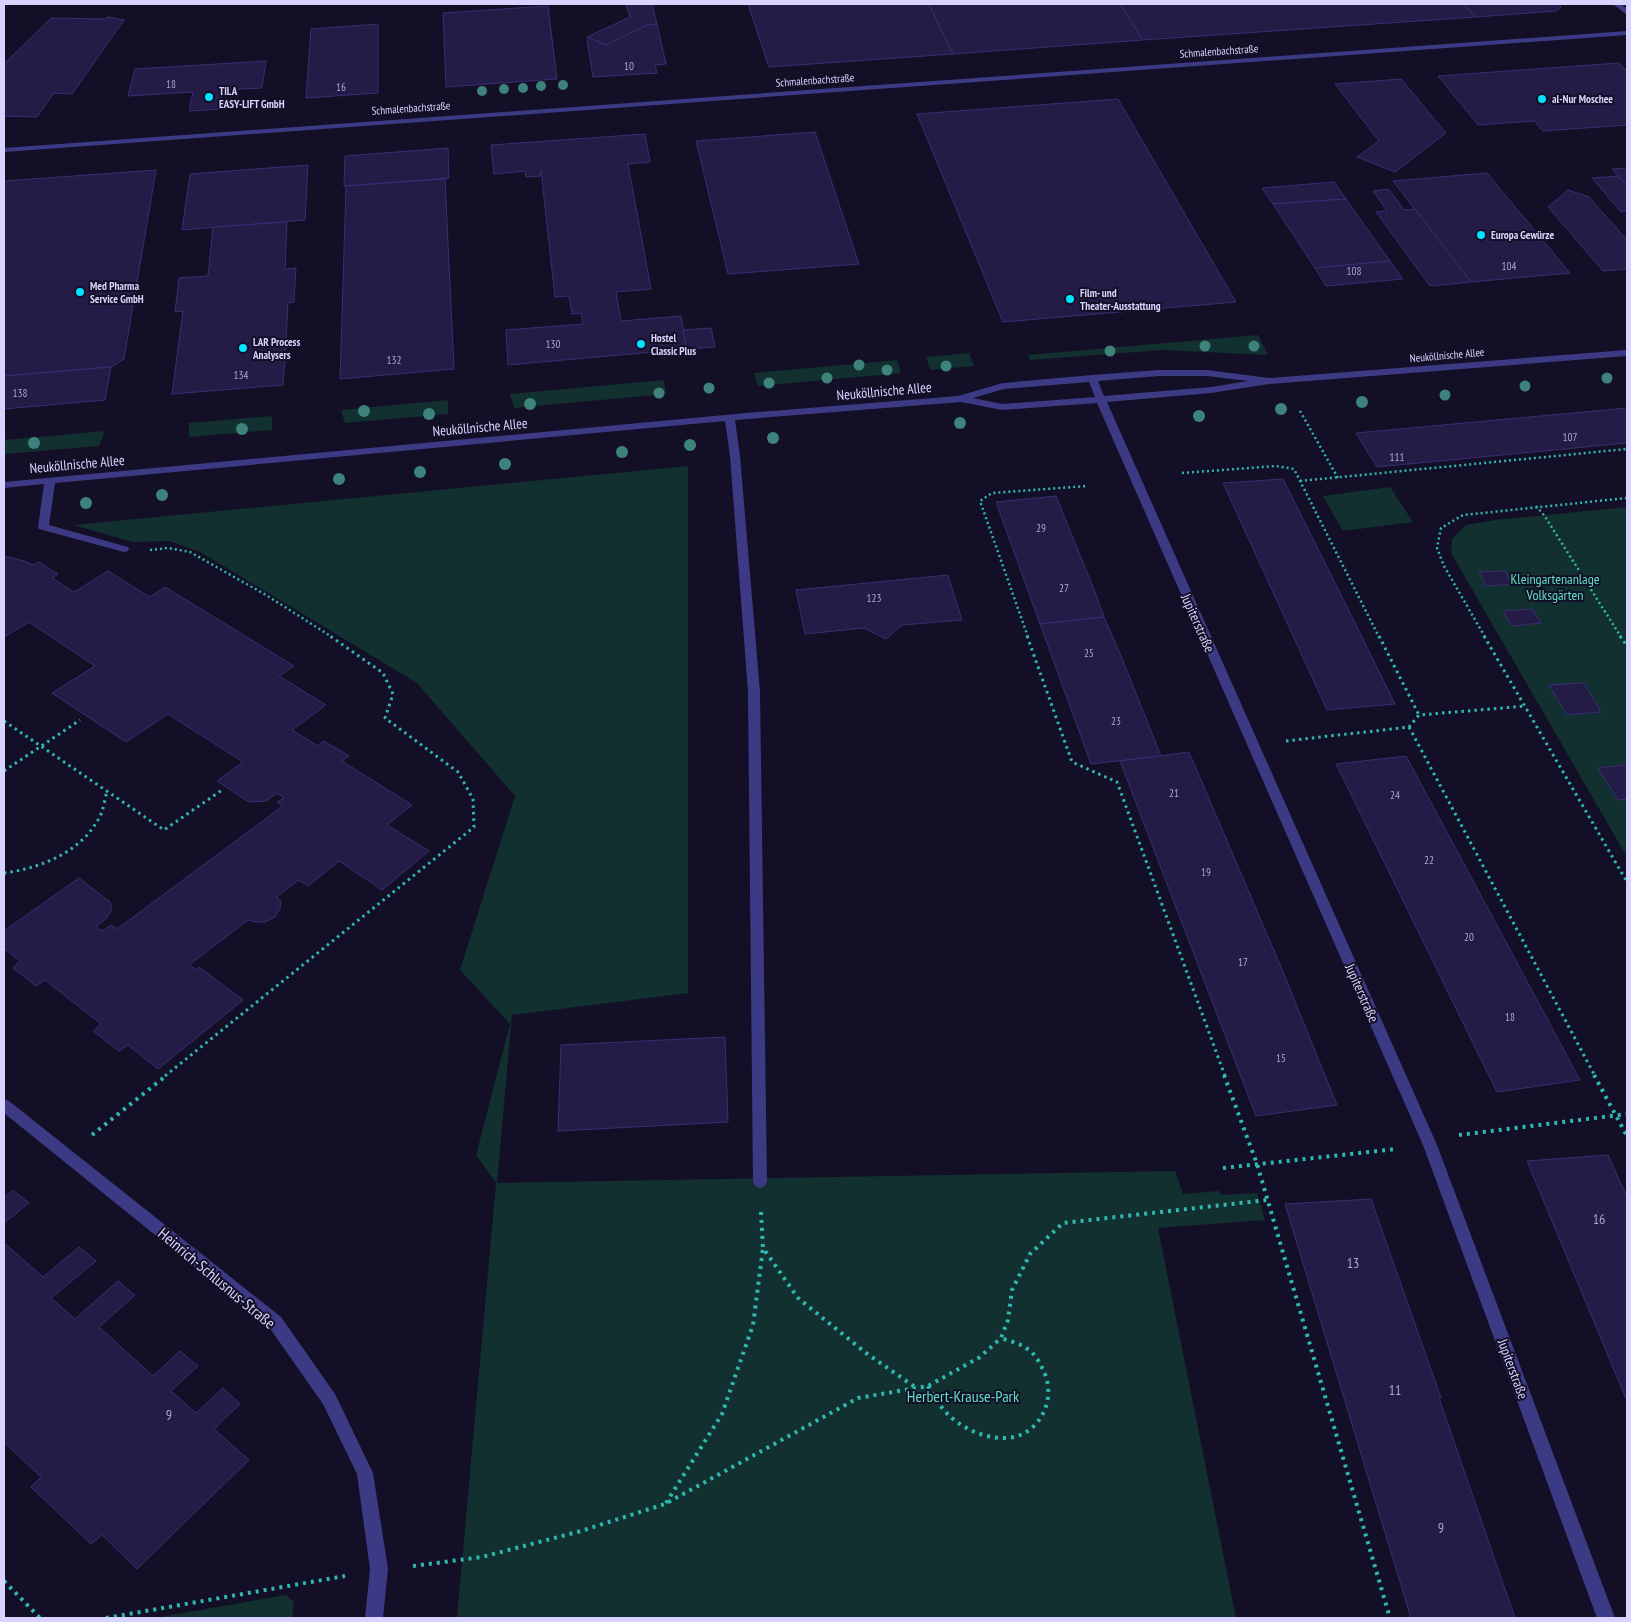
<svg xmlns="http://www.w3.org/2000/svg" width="1631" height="1622" viewBox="0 0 1631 1622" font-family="'PT Sans Narrow',sans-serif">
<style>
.green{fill:#12302f}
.building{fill:#241b47;stroke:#3b2d73}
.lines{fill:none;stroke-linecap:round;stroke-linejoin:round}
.path-far2{stroke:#2fb8b0;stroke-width:2.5;stroke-dasharray:2 3;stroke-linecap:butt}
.path-far1{stroke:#2fb8b0;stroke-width:3;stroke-dasharray:2.5 4;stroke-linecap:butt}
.path{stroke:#2fb8b0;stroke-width:4;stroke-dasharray:3 5;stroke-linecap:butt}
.minor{fill:#3d3a85;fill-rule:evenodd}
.tree{fill:#3d827b}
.poi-dot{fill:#00e5ff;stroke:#130f26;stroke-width:2}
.labels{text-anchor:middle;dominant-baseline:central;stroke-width:4;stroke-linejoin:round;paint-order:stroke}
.far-street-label{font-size:11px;fill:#d9d4ff;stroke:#130f26}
.number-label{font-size:11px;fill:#aca6d1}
.far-poi-label{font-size:11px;font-weight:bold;fill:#d9d4ff;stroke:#130f26;text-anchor:start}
.street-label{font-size:14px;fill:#d9d4ff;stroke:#130f26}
.park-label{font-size:14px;fill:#5fe0c0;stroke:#130f26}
.near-number-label{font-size:14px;fill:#aca6d1}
.near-street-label{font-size:16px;fill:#d9d4ff;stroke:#130f26}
.near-park-label{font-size:16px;fill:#5fe0c0;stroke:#130f26}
</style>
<rect width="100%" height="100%" fill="#130f26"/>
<g class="green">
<polygon points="1258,335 1268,355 1163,350 1030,360 1028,355"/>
<polygon points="969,353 974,366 930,370 926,357"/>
<polygon points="897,360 901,373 758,386 754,373"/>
<polygon points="664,380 666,394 514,408 510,394"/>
<polygon points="448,400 448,414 345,423 341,410"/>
<polygon points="272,416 272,430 189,437 189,423"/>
<polygon points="105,431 99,446 4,454 4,440"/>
<polygon points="688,466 688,993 512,1015 497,1183 1175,1171 1183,1194 1219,1191 1221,1195 1257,1193 1265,1220 1158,1228 1236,1618 457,1618 496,1183 476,1155 510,1024 460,970 515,796 417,683 200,552 169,541 133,542 73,525"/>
<polygon points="1390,487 1413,522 1343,531 1323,496"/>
<polygon points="1627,507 1627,857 1451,553 1452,539 1466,525 1495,520"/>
<polygon points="286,1595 294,1602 292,1618 155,1618"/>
</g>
<g class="building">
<polygon points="626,4 652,4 657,24 647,25 606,45 587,37 630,17"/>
<polygon points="748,4 929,4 953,54 769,67"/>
<polygon points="929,4 1120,4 1143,40 953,54"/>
<polygon points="1120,4 1464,4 1476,17 1143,40"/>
<polygon points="1464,4 1557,4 1561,7 1556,11 1476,17"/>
<polygon points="548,6 557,79 446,87 443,13"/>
<polygon points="108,17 124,20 72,94 54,93 37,117 4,116 4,64 51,18 105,19"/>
<polygon points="378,24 378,93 306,98 311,29"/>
<polygon points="657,24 666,64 655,65 657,73 593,77 587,40 590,38 606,45 647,25"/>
<polygon points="266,61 262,88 223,90 220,109 189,111 193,92 128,96 135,69"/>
<polygon points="1619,63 1627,71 1627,125 1543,131 1534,121 1478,125 1438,76"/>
<polygon points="1401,79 1446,133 1395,172 1357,157 1379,141 1335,84"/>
<polygon points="1118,99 1236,302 1003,322 917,114"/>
<polygon points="815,132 859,264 728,274 696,141"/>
<polygon points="645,134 650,162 628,164 651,289 616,292 621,321 681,316 687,349 508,365 506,330 583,324 581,313 572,314 569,296 555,297 541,170 540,176 526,177 525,171 494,174 491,145"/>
<polygon points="448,148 449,178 344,186 345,156"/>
<polygon points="308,165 305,220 182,230 190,174"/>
<polygon points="1627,168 1627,186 1612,169"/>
<polygon points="156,170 124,359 111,367 4,376 4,181"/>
<polygon points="1487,173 1570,273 1471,282 1393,181"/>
<polygon points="1618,176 1627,186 1627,211 1621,212 1592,178"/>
<polygon points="445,179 454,369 340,379 346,186"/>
<polygon points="1334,182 1346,199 1273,204 1262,188"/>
<polygon points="1389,189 1404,210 1415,209 1471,282 1430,286 1376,212 1387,211 1373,191"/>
<polygon points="1568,190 1589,197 1627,240 1627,269 1603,271 1548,207"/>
<polygon points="1346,199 1390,261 1315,268 1273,204"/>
<polygon points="287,222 285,269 296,268 294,302 288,303 286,339 270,340 270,347 286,346 283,385 172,394 183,311 175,312 179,278 208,276 213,227"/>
<polygon points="1390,261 1403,279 1326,286 1315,268"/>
<polygon points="711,328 715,347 687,349 683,330"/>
<polygon points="111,367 105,400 4,409 4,376"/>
<polygon points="1627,408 1627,443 1377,467 1356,433"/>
<polygon points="1283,479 1351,615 1395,704 1327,710 1223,483"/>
<polygon points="1056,496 1095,592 1104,617 1040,624 996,502"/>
<polygon points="4,556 24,561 33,565 39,562 58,574 52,578 74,592 108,571 150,597 165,587 294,666 279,676 326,705 292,730 318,746 324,741 349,756 342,761 412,805 387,825 429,851 382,890 339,861 308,886 298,880 277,897 281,902 280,909 275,917 265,922 256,922 248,920 189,965 196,970 199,967 243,1000 158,1069 128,1045 119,1051 93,1031 101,1024 45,980 36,986 13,968 20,961 4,948 4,931 79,878 110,902 112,907 110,913 105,920 96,926 102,931 111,925 117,929 283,806 277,802 284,798 277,793 266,801 249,802 217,781 243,762 168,714 126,742 52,693 95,666 29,622 4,637"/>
<polygon points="1505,571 1512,584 1486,586 1479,572"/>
<polygon points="948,575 962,620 902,625 886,639 864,628 805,634 796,590"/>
<polygon points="1532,609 1541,623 1512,626 1503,611"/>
<polygon points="1104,617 1121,656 1161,756 1091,764 1040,624"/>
<polygon points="1584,683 1601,712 1567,715 1549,685"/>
<polygon points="1189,752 1281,967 1337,1105 1256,1116 1120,761"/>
<polygon points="1406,756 1580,1080 1497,1092 1336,764"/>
<polygon points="1627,765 1627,799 1618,800 1598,768"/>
<polygon points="725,1037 728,1122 558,1131 561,1045"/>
<polygon points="1608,1155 1627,1197 1627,1401 1527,1161"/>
<polygon points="13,1190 29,1203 4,1223 4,1198"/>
<polygon points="1371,1199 1441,1398 1439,1398 1515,1618 1411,1618 1285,1204"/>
<polygon points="4,1243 43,1277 79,1247 96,1261 51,1298 75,1319 118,1281 135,1295 99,1327 153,1376 180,1351 198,1366 171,1391 196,1413 223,1388 240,1404 214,1429 249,1460 137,1569 102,1535 91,1544 31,1487 41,1477 4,1442"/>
</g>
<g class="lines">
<g class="path-far2">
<polyline points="1300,411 1338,478"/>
<polyline points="1182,473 1276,466 1294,469 1379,637"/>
<polyline points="1300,481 1627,449"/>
<polyline points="1536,506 1544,515 1621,637"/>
<polyline points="150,550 168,548 190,552 266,595 332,637"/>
<polyline points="1028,637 980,501 992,493 1087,486"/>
<polyline points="1485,637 1444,566 1437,548 1441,528 1463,515 1627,498"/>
</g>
<g class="path-far1">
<polyline points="1027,636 1072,762 1117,782 1225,1076"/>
<polyline points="1379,636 1419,715"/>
<polyline points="1484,636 1627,882"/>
<polyline points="1620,636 1627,646"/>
<polyline points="4,721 164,830 222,790"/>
<polyline points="1409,727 1595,1076"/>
<polyline points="1286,741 1409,727 1419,715 1526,706"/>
<polyline points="4,771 80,720"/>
<path d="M4,873C42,868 84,851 101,814C104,807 105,798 107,791"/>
<polyline points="165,1076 474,827 473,799 458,772 385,718 393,694 383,673 330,636"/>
</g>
<g class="path">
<polyline points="1224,1075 1257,1164 1390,1618"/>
<polyline points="1594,1075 1627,1136"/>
<polyline points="92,1135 167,1075"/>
<polyline points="1459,1135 1627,1114"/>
<polyline points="1223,1168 1396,1149"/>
<polyline points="761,1212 763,1248 798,1298 866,1353 915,1387"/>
<path d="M928,1386C936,1400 943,1412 957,1422C971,1432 989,1439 1007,1438C1039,1436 1057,1400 1044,1372C1040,1363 1035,1353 1026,1348C1019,1343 1009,1341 1001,1338"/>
<polyline points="666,1503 722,1414 753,1325 763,1248"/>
<polyline points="413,1566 482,1557 581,1531 665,1504 858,1398 928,1386 980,1357 1001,1338 1008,1320 1012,1290 1030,1254 1063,1223 1267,1200"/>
<polyline points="4,1581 40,1618"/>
<polyline points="106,1618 345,1576"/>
</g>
<g class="minor">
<polygon points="1613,4 1621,4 1627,9 1627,15"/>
<polygon points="1627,31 1627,35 4,152 4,148"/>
<path d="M1627,350V356L1269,384L1211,393L1107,402L1437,1145L1615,1618H1597L1423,1145L1097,403L1002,410L961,402L735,420L740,456L760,692L767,1182L765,1186L760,1188L755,1186L753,1182L748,692L730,456L725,421L55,483L49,525L128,547L129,549L128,551L124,552L39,529L38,527L44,484L4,488V482L746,413L958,396L1003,383L1092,375L1159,370H1207L1269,378ZM1159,376H1207L1248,381L1211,387L1104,396L1098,381ZM1089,382L1095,397L1002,404L973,398L1004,389Z"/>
<polygon points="4,1099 9,1101 281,1317 335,1394 373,1473 388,1569 383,1618 365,1618 370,1569 357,1474 323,1404 269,1327 4,1113"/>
</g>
</g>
<g class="tree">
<circle cx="563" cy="85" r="5"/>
<circle cx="541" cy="86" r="5"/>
<circle cx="523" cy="88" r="5"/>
<circle cx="504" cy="89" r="5"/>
<circle cx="482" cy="91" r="5"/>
<circle cx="1205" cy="346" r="5.5"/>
<circle cx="1254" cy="346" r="5.5"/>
<circle cx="1110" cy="351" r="5.5"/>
<circle cx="859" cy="365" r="5.5"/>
<circle cx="946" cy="366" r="5.5"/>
<circle cx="887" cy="370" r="5.5"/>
<circle cx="827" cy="378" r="5.5"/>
<circle cx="1607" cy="378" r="5.5"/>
<circle cx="769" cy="383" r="5.5"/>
<circle cx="1525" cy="386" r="5.5"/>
<circle cx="709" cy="388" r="5.5"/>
<circle cx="659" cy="393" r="5.5"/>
<circle cx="1445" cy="395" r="5.5"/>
<circle cx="1362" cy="402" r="6"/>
<circle cx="530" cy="404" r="6"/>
<circle cx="1281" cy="409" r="6"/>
<circle cx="364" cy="411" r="6"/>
<circle cx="429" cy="414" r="6"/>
<circle cx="1199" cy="416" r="6"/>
<circle cx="960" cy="423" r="6"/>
<circle cx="242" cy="429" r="6"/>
<circle cx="773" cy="438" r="6"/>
<circle cx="34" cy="443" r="6"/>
<circle cx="690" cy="445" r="6"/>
<circle cx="622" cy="452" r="6"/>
<circle cx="505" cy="464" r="6"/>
<circle cx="420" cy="472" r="6"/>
<circle cx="339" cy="479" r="6"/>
<circle cx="162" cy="495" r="6"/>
<circle cx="86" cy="503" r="6"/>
</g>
<g class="poi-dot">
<circle cx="209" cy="97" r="5"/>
<circle cx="1542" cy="99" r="5"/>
<circle cx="1481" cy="235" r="5"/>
<circle cx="80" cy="292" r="5"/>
<circle cx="1070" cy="299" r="5"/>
<circle cx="641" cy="344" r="5"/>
<circle cx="243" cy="348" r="5"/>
</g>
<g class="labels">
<g class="far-street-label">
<text transform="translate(1219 51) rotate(-4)">Schmalenbachstraße</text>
<text transform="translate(815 80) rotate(-4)">Schmalenbachstraße</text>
<text transform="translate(411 108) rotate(-4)">Schmalenbachstraße</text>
<text transform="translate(1447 355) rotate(-5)">Neuköllnische Allee</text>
</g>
<g class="number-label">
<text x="629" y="66">10</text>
<text x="171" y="84">18</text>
<text x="341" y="87">16</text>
<text x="1509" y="266">104</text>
<text x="1354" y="271">108</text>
<text x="553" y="344">130</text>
<text x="394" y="360">132</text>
<text x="241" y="375">134</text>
<text x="20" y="393">138</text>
<text x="1570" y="437">107</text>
<text x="1397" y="457">111</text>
<text x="1041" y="528">29</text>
<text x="1064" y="588">27</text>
<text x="874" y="598">123</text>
<text x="1089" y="653">25</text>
<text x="1116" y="721">23</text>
<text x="1174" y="793">21</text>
<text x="1395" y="795">24</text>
<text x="1429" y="860">22</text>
<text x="1206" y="872">19</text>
<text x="1469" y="937">20</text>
<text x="1243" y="962">17</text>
<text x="1510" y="1017">18</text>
<text x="1281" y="1058">15</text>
</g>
<g class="far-poi-label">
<text x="219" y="91">TILA<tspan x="219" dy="13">EASY-LIFT GmbH</tspan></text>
<text x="1552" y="99">al-Nur Moschee</text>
<text x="1491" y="235">Europa Gewürze</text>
<text x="90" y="286">Med Pharma<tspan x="90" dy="13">Service GmbH</tspan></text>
<text x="1080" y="293">Film- und<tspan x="1080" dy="13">Theater-Ausstattung</tspan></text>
<text x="651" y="338">Hostel<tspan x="651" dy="13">Classic Plus</tspan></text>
<text x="253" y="342">LAR Process<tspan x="253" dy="13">Analysers</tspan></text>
</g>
<g class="street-label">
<text transform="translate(884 391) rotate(-5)">Neuköllnische Allee</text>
<text transform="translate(480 427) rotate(-5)">Neuköllnische Allee</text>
<text transform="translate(77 464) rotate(-5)">Neuköllnische Allee</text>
<text transform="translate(1198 623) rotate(66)">Jupiterstraße</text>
<text transform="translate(1362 993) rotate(66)">Jupiterstraße</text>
<text transform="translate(1513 1369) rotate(70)">Jupiterstraße</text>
</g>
<g class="park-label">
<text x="1555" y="579">Kleingartenanlage<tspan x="1555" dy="16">Volksgärten</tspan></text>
</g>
<g class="near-number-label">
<text x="1599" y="1219">16</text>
<text x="1353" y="1263">13</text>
<text x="1395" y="1390">11</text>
<text x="169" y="1415">9</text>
<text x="1441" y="1528">9</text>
</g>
<g class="near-street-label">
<text transform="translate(217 1278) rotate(40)">Heinrich-Schlusnus-Straße</text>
</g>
<g class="near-park-label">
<text x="963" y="1396">Herbert-Krause-Park</text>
</g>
</g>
<rect width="1631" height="1622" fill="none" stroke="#d9d4ff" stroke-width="10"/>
</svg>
